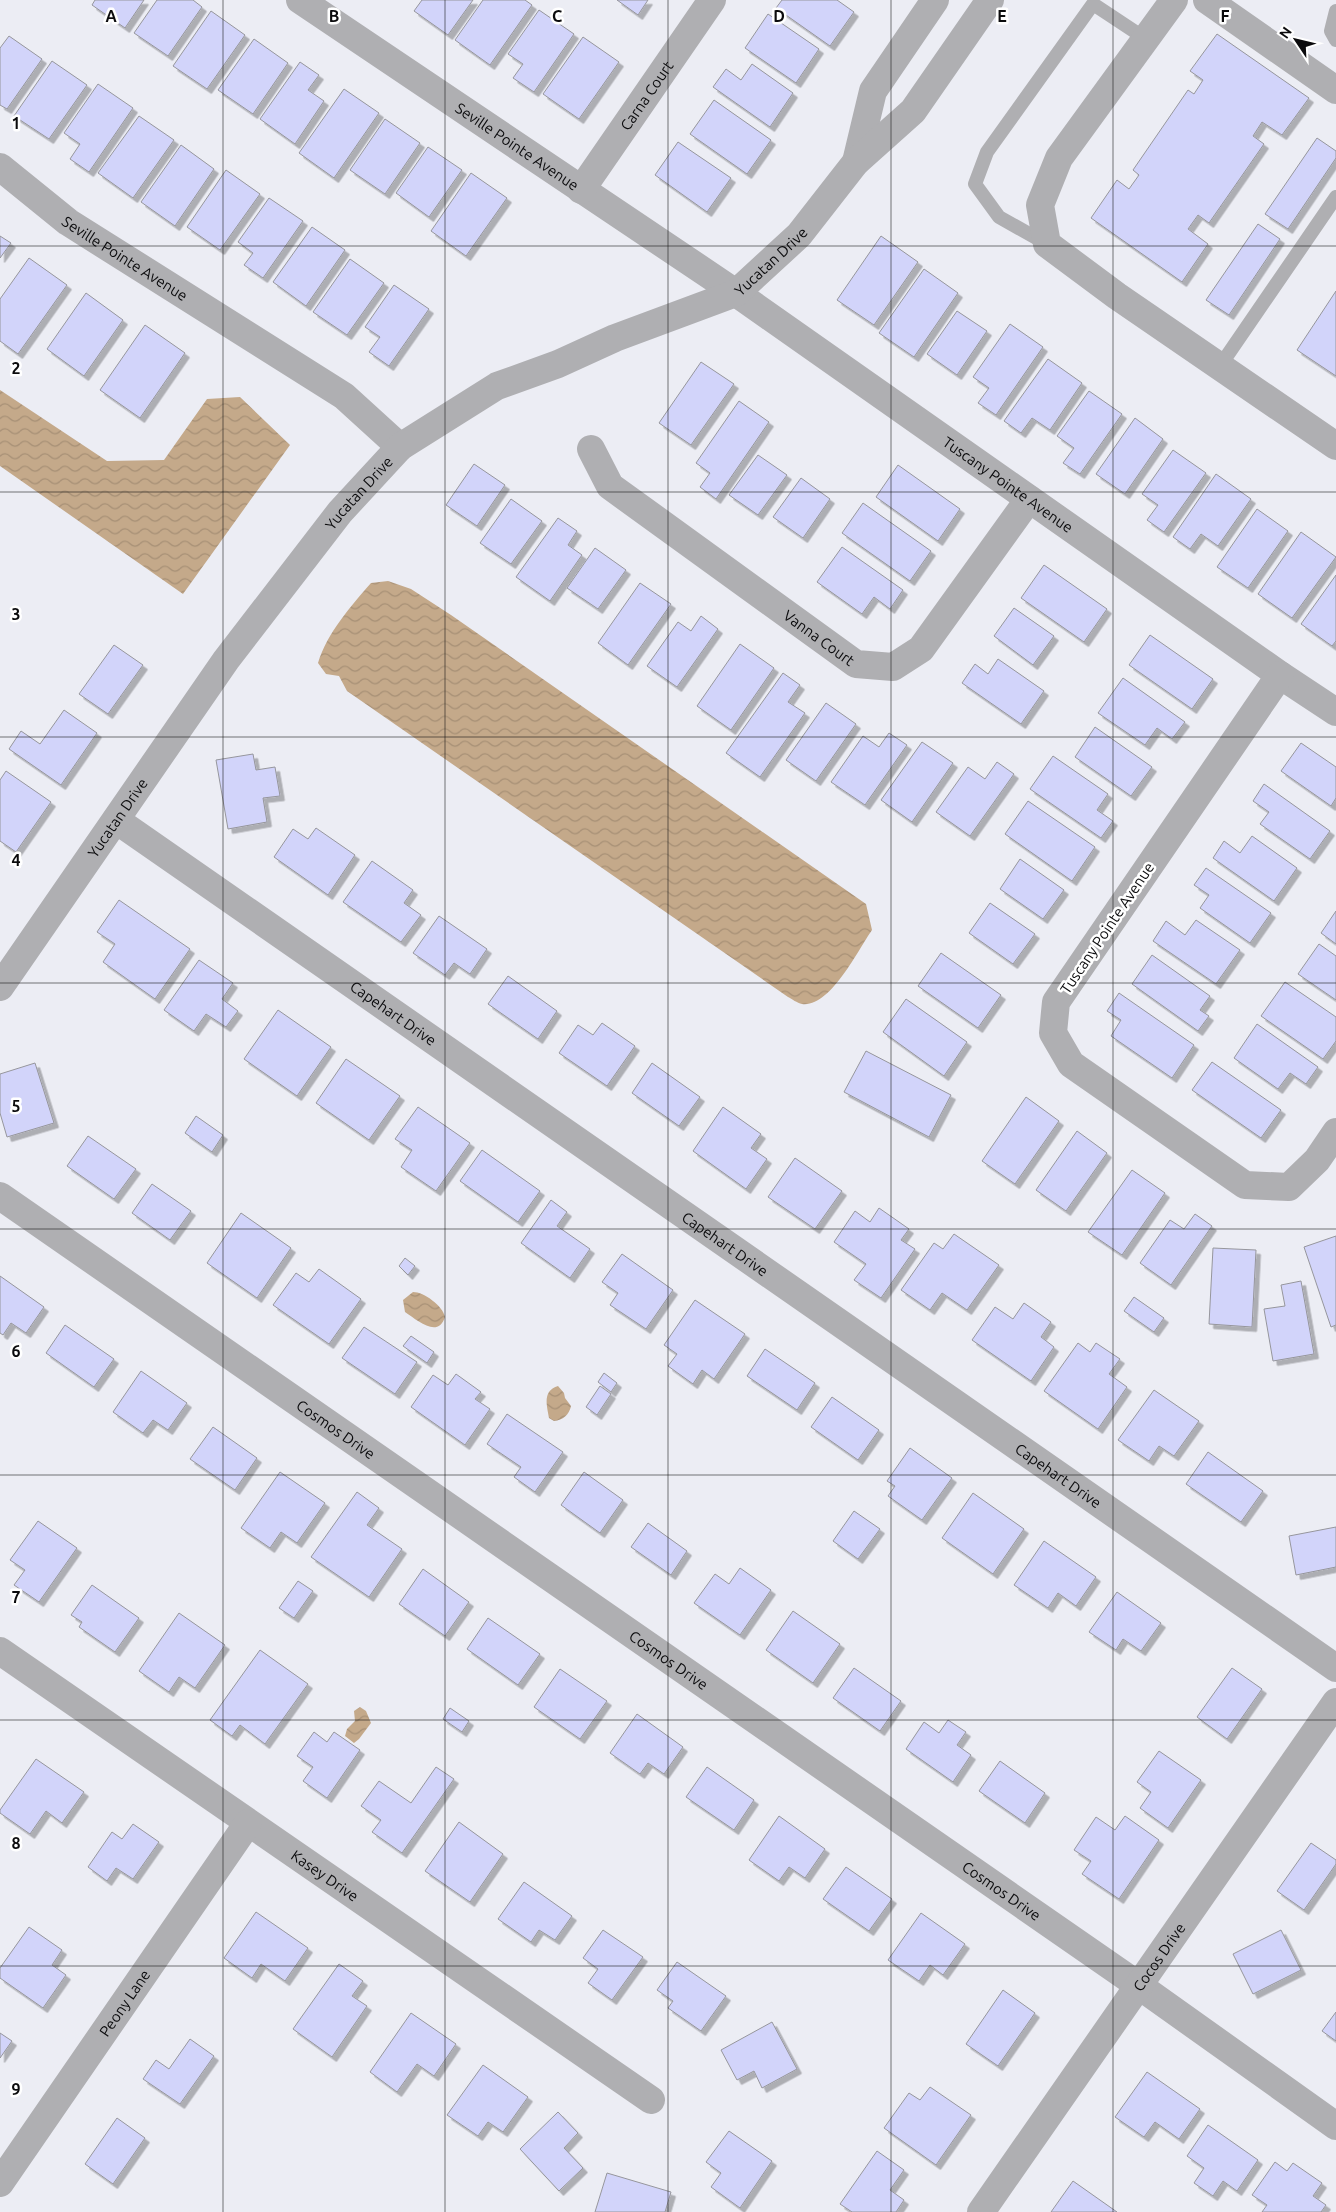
<svg xmlns="http://www.w3.org/2000/svg" width="1336" height="2212" viewBox="0 0 1336 2212" font-family="Ubuntu,sans-serif">
<style>
.water{fill:url(#water-waves)}
.building{fill:#d2d4fa;stroke:#96969c;filter:url(#shadow)}
.lines{fill:none;stroke-linecap:round;stroke-linejoin:round}
.service{stroke:#afafb2;stroke-width:14}
.minor{stroke:#afafb2;stroke-width:28}
.grid{fill:none;stroke:#0b0b0d;stroke-width:1;stroke-opacity:0.55}
.labels{text-anchor:middle;dominant-baseline:central;stroke-width:5;stroke-linejoin:round;paint-order:stroke}
.street-label{font-size:15px;fill:#0b0b0d;stroke:#fff}
.grid-label{font-size:16px;text-anchor:middle;font-weight:bold;fill:#0b0b0d;stroke:#fff;stroke-width:5;stroke-linejoin:round;paint-order:stroke}
</style>
<defs>
<pattern id="water-waves" width="16" height="10" patternUnits="userSpaceOnUse" patternTransform="scale(1.25)"><rect width="16" height="10" fill="#c4a98a"/><path d="M0 5q4-4 8 0t8 0" fill="none" stroke="#a79076"/></pattern>
<filter id="shadow"><feDropShadow dx="4.5" dy="4.5" stdDeviation="0" flood-color="#0004"/></filter>
</defs>
<rect width="100%" height="100%" fill="#ecedf4"/>
<g class="water">
<polygon points="0,390 107,461 164,460 207,399 240,397 290,445 183,594 0,466"/>
<path d="M388,581L411,589L451,615L866,904L872,930C858,950 830,1008 802,1004C797,1003 792,999 788,997L347,691L339,676L326,674L318,663C327,633 351,606 371,583Z"/>
<path d="M413,1292C424,1292 443,1306 445,1317C438,1339 417,1320 405,1312L403,1300Z"/>
<path d="M558,1386L564,1393L565,1398L571,1406C569,1415 563,1420 554,1421L549,1418C547,1405 542,1391 558,1386Z"/>
<polygon points="360,1707 366,1711 371,1723 359,1739 354,1743 345,1736 347,1729 355,1721 354,1711"/>
</g>
<g class="building">
<polygon points="95,0 144,0 125,28 92,5"/>
<polygon points="157,0 193,0 202,7 168,56 134,33"/>
<polygon points="422,0 473,0 448,35 414,11"/>
<polygon points="483,0 525,0 532,5 490,65 455,40"/>
<polygon points="617,0 648,0 638,15"/>
<polygon points="782,0 837,0 854,12 830,46 776,8"/>
<polygon points="539,10 574,34 534,92 513,78 523,64 508,54"/>
<polygon points="211,11 245,35 207,89 173,66"/>
<polygon points="768,14 819,49 796,83 745,48"/>
<polygon points="1217,34 1309,98 1282,135 1262,122 1253,136 1264,144 1209,223 1198,215 1188,229 1208,244 1182,282 1091,218 1117,180 1129,189 1139,175 1133,170 1188,90 1194,94 1203,80 1190,71"/>
<polygon points="9,36 42,59 7,109 0,105 0,48"/>
<polygon points="583,37 619,62 579,119 543,94"/>
<polygon points="254,39 288,63 253,114 218,90"/>
<polygon points="52,61 87,85 49,139 14,116"/>
<polygon points="300,62 319,75 308,90 324,101 295,144 260,119"/>
<polygon points="752,64 793,93 770,127 713,87 726,69 741,80"/>
<polygon points="98,84 133,108 89,172 70,159 80,144 64,133"/>
<polygon points="344,89 379,113 334,178 299,153"/>
<polygon points="714,100 771,140 747,174 690,134"/>
<polygon points="139,116 174,140 133,198 98,173"/>
<polygon points="385,119 420,143 385,194 350,170"/>
<polygon points="1317,138 1336,151 1336,158 1288,229 1265,214"/>
<polygon points="678,142 731,178 707,212 655,175"/>
<polygon points="181,145 214,169 175,226 141,202"/>
<polygon points="428,147 462,170 429,217 396,193"/>
<polygon points="226,170 260,194 220,250 187,227"/>
<polygon points="471,173 507,198 466,256 431,231"/>
<polygon points="269,198 303,221 263,278 244,265 253,253 238,242"/>
<polygon points="1258,224 1280,239 1229,315 1206,300"/>
<polygon points="312,227 345,250 306,306 273,282"/>
<polygon points="0,236 11,243 0,258"/>
<polygon points="881,236 918,262 874,325 837,300"/>
<polygon points="29,258 67,285 18,354 0,341 0,299"/>
<polygon points="350,259 384,283 347,335 313,312"/>
<polygon points="924,269 958,293 914,357 879,333"/>
<polygon points="394,285 429,309 389,366 369,352 380,337 365,327"/>
<polygon points="1336,291 1336,376 1297,350"/>
<polygon points="86,293 123,320 84,376 47,349"/>
<polygon points="957,311 987,331 957,375 927,354"/>
<polygon points="1010,324 1043,347 996,415 978,403 989,388 973,377"/>
<polygon points="145,325 185,353 140,418 100,390"/>
<polygon points="1048,359 1082,383 1050,430 1032,418 1021,433 1004,421"/>
<polygon points="701,362 734,384 691,445 659,423"/>
<polygon points="1089,391 1122,414 1080,474 1063,463 1074,448 1057,436"/>
<polygon points="739,401 769,422 716,499 700,487 710,473 696,463"/>
<polygon points="1135,418 1163,439 1125,494 1096,474"/>
<polygon points="1173,450 1206,473 1164,532 1147,520 1158,505 1142,494"/>
<polygon points="758,455 787,475 758,515 729,495"/>
<polygon points="474,464 505,485 477,526 446,505"/>
<polygon points="898,465 960,509 938,541 876,497"/>
<polygon points="1216,474 1251,499 1218,546 1201,534 1190,549 1173,537"/>
<polygon points="801,478 830,499 803,538 773,517"/>
<polygon points="511,499 542,521 511,564 480,543"/>
<polygon points="863,503 931,551 910,581 842,533"/>
<polygon points="1257,509 1288,531 1248,588 1217,567"/>
<polygon points="558,518 577,531 568,545 582,555 550,601 516,577"/>
<polygon points="1301,532 1336,557 1292,618 1258,594"/>
<polygon points="842,547 903,590 890,609 874,597 862,614 817,582"/>
<polygon points="595,548 626,570 598,609 567,588"/>
<polygon points="1044,565 1107,609 1084,642 1021,598"/>
<polygon points="1336,575 1336,641 1332,646 1301,624"/>
<polygon points="640,583 671,604 628,665 598,643"/>
<polygon points="1014,608 1054,636 1033,665 994,636"/>
<polygon points="701,616 718,629 677,687 647,666 678,622 691,631"/>
<polygon points="1150,635 1213,679 1192,709 1129,665"/>
<polygon points="740,644 774,668 731,730 697,706"/>
<polygon points="114,645 143,665 108,714 79,694"/>
<polygon points="998,659 1044,691 1021,724 962,683 975,664 988,674"/>
<polygon points="783,673 800,685 788,702 805,713 760,777 726,753"/>
<polygon points="1123,678 1185,722 1172,739 1157,728 1145,745 1098,713"/>
<polygon points="826,703 856,724 816,781 786,760"/>
<polygon points="64,710 97,733 61,785 9,749 21,731 40,744"/>
<polygon points="1095,727 1152,767 1131,796 1075,757"/>
<polygon points="889,733 907,745 865,805 831,782 863,736 879,747"/>
<polygon points="922,742 953,763 912,822 881,800"/>
<polygon points="1301,743 1336,767 1336,798 1331,806 1281,771"/>
<polygon points="253,754 256,770 275,767 280,796 263,798 267,822 228,829 216,760"/>
<polygon points="1053,756 1108,794 1097,810 1113,821 1101,838 1030,789"/>
<polygon points="997,762 1014,774 970,836 936,812 968,767 985,779"/>
<polygon points="6,771 51,802 16,852 0,841 0,780"/>
<polygon points="1264,784 1330,831 1310,859 1260,824 1269,812 1253,801"/>
<polygon points="1028,801 1095,847 1072,881 1005,834"/>
<polygon points="316,828 355,855 328,895 274,857 293,829 308,839"/>
<polygon points="1252,836 1297,868 1274,901 1213,858 1224,841 1240,853"/>
<polygon points="1020,859 1064,890 1043,919 1000,889"/>
<polygon points="372,861 413,890 404,903 421,915 401,942 343,902"/>
<polygon points="1206,868 1271,913 1250,943 1200,908 1209,895 1194,885"/>
<polygon points="119,900 190,949 155,999 103,962 115,944 97,932"/>
<polygon points="990,903 1035,934 1013,964 969,933"/>
<polygon points="1336,911 1336,944 1321,933"/>
<polygon points="439,916 487,949 470,974 454,963 445,975 413,953"/>
<polygon points="1196,920 1240,950 1216,984 1153,941 1166,921 1185,935"/>
<polygon points="1319,944 1336,956 1336,1000 1298,974"/>
<polygon points="941,953 1001,995 978,1028 918,986"/>
<polygon points="1152,955 1210,996 1200,1010 1209,1016 1198,1031 1132,984"/>
<polygon points="199,960 233,983 222,999 238,1011 226,1027 206,1014 194,1031 164,1010"/>
<polygon points="508,976 557,1011 538,1039 488,1004"/>
<polygon points="1285,982 1336,1017 1336,1041 1323,1059 1261,1016"/>
<polygon points="1119,993 1194,1045 1172,1078 1111,1036 1121,1020 1107,1011"/>
<polygon points="906,999 967,1042 944,1076 883,1032"/>
<polygon points="278,1010 331,1047 297,1096 244,1059"/>
<polygon points="602,1023 635,1046 607,1086 559,1053 578,1025 593,1035"/>
<polygon points="1257,1024 1318,1067 1306,1084 1290,1073 1278,1089 1234,1058"/>
<polygon points="866,1051 951,1095 929,1137 844,1092"/>
<polygon points="346,1059 400,1096 369,1140 316,1103"/>
<polygon points="1212,1062 1281,1110 1261,1138 1192,1090"/>
<polygon points="35,1063 54,1123 7,1137 0,1113 0,1074"/>
<polygon points="652,1063 700,1097 679,1126 632,1093"/>
<polygon points="1026,1097 1059,1121 1015,1184 982,1161"/>
<polygon points="418,1107 470,1143 436,1191 401,1167 412,1150 395,1139"/>
<polygon points="723,1107 761,1134 751,1148 767,1159 746,1189 693,1151"/>
<polygon points="196,1116 223,1135 212,1152 185,1133"/>
<polygon points="1077,1131 1107,1153 1066,1211 1036,1190"/>
<polygon points="88,1136 136,1169 114,1199 67,1166"/>
<polygon points="482,1150 540,1191 518,1222 460,1181"/>
<polygon points="795,1158 842,1191 815,1229 768,1197"/>
<polygon points="1132,1170 1165,1193 1122,1255 1088,1232"/>
<polygon points="152,1184 191,1211 170,1240 132,1213"/>
<polygon points="551,1200 567,1212 557,1226 590,1249 570,1278 521,1243"/>
<polygon points="879,1208 909,1229 901,1240 915,1249 881,1298 854,1280 866,1264 834,1242 855,1211 870,1222"/>
<polygon points="241,1213 291,1248 257,1298 207,1263"/>
<polygon points="1195,1214 1212,1226 1171,1285 1140,1263 1170,1220 1184,1229"/>
<polygon points="954,1234 999,1265 967,1310 942,1293 930,1310 901,1290 934,1243 943,1249"/>
<polygon points="1336,1236 1336,1325 1331,1327 1304,1247"/>
<polygon points="1213,1248 1256,1250 1252,1327 1209,1324"/>
<polygon points="622,1254 673,1290 646,1329 610,1305 618,1293 602,1282"/>
<polygon points="405,1258 415,1266 408,1275 399,1266"/>
<polygon points="319,1269 361,1299 329,1344 273,1305 296,1273 309,1282"/>
<polygon points="0,1276 44,1307 26,1333 11,1323 3,1335 0,1333"/>
<polygon points="1301,1281 1314,1354 1273,1361 1264,1309 1285,1306 1281,1285"/>
<polygon points="1134,1297 1164,1318 1154,1332 1124,1311"/>
<polygon points="695,1300 745,1334 714,1379 702,1370 693,1384 668,1366 677,1354 664,1345"/>
<polygon points="1024,1303 1051,1322 1041,1337 1054,1347 1031,1381 972,1340 995,1307 1013,1319"/>
<polygon points="65,1325 114,1359 94,1387 46,1353"/>
<polygon points="364,1327 417,1362 395,1394 342,1358"/>
<polygon points="411,1336 434,1352 427,1363 403,1346"/>
<polygon points="1078,1343 1090,1352 1096,1343 1120,1359 1109,1374 1127,1387 1098,1429 1044,1391"/>
<polygon points="765,1349 815,1383 797,1410 747,1376"/>
<polygon points="141,1371 187,1403 168,1430 153,1420 143,1433 113,1412"/>
<polygon points="604,1373 617,1383 611,1392 598,1382"/>
<polygon points="456,1374 481,1392 475,1399 490,1409 465,1445 411,1407 433,1375 448,1385"/>
<polygon points="600,1386 611,1394 597,1415 586,1407"/>
<polygon points="1154,1390 1199,1421 1174,1456 1159,1446 1149,1461 1118,1440"/>
<polygon points="832,1397 879,1430 858,1460 811,1427"/>
<polygon points="507,1414 563,1452 535,1492 514,1477 521,1467 487,1444"/>
<polygon points="213,1427 257,1458 235,1490 190,1459"/>
<polygon points="910,1448 952,1478 922,1520 888,1496 895,1486 887,1481"/>
<polygon points="1208,1452 1263,1491 1241,1522 1186,1484"/>
<polygon points="280,1472 325,1503 297,1543 281,1532 270,1548 241,1528"/>
<polygon points="584,1472 623,1500 600,1533 561,1505"/>
<polygon points="357,1492 379,1508 367,1525 402,1549 369,1597 311,1557"/>
<polygon points="973,1493 1024,1529 993,1574 942,1538"/>
<polygon points="854,1511 880,1529 858,1559 833,1541"/>
<polygon points="38,1521 77,1548 39,1602 14,1585 25,1570 10,1560"/>
<polygon points="648,1523 687,1551 671,1575 631,1547"/>
<polygon points="1336,1527 1336,1567 1296,1575 1289,1536"/>
<polygon points="1044,1541 1096,1577 1076,1606 1058,1593 1048,1608 1014,1585"/>
<polygon points="740,1568 771,1590 740,1635 694,1603 715,1574 729,1584"/>
<polygon points="423,1569 469,1602 445,1636 399,1604"/>
<polygon points="298,1581 313,1591 294,1618 279,1608"/>
<polygon points="92,1585 139,1618 115,1652 79,1627 82,1622 71,1615"/>
<polygon points="1117,1592 1161,1623 1141,1651 1123,1639 1116,1650 1089,1632"/>
<polygon points="793,1611 840,1644 813,1683 766,1650"/>
<polygon points="179,1613 225,1645 195,1688 179,1677 169,1692 139,1671"/>
<polygon points="488,1618 540,1654 518,1685 467,1649"/>
<polygon points="260,1650 308,1684 265,1744 240,1725 232,1736 210,1720"/>
<polygon points="854,1668 901,1701 880,1731 833,1698"/>
<polygon points="1232,1668 1262,1689 1227,1739 1197,1717"/>
<polygon points="560,1669 607,1701 580,1739 534,1707"/>
<polygon points="450,1708 469,1721 462,1732 443,1719"/>
<polygon points="637,1714 683,1747 664,1774 648,1763 640,1774 610,1753"/>
<polygon points="948,1720 966,1732 957,1745 971,1755 953,1782 906,1749 924,1722 939,1733"/>
<polygon points="314,1732 327,1742 334,1732 360,1750 327,1798 303,1781 313,1767 297,1756"/>
<polygon points="1159,1751 1201,1780 1168,1828 1140,1808 1151,1792 1137,1782"/>
<polygon points="36,1759 84,1792 62,1823 46,1811 30,1834 0,1813 0,1810"/>
<polygon points="1000,1761 1045,1793 1025,1823 979,1791"/>
<polygon points="436,1767 454,1779 402,1853 372,1832 381,1820 361,1806 379,1781 411,1803"/>
<polygon points="707,1767 754,1800 734,1830 686,1797"/>
<polygon points="779,1816 825,1849 805,1878 789,1867 779,1881 749,1860"/>
<polygon points="1125,1816 1159,1840 1119,1899 1082,1874 1091,1861 1074,1850 1096,1817 1115,1830"/>
<polygon points="459,1822 503,1854 470,1902 425,1871"/>
<polygon points="133,1824 159,1842 133,1879 116,1868 107,1881 88,1867 112,1832 122,1839"/>
<polygon points="1311,1843 1336,1860 1336,1864 1304,1910 1277,1891"/>
<polygon points="846,1867 892,1899 869,1931 823,1899"/>
<polygon points="524,1882 572,1916 555,1940 539,1930 531,1942 498,1919"/>
<polygon points="256,1912 308,1948 285,1981 261,1964 252,1978 224,1958"/>
<polygon points="921,1913 965,1944 943,1975 930,1965 919,1981 888,1960"/>
<polygon points="29,1927 62,1950 52,1965 66,1975 43,2008 0,1978 0,1968"/>
<polygon points="603,1930 643,1957 612,2000 588,1983 598,1969 583,1958"/>
<polygon points="1281,1930 1301,1970 1253,1994 1233,1954"/>
<polygon points="677,1962 726,1996 701,2031 668,2008 673,2001 657,1990"/>
<polygon points="339,1964 363,1981 352,1996 367,2006 332,2057 293,2029"/>
<polygon points="1003,1990 1035,2013 998,2066 966,2044"/>
<polygon points="1336,2012 1336,2041 1322,2031"/>
<polygon points="411,2013 456,2044 434,2076 417,2064 397,2092 370,2072"/>
<polygon points="772,2022 797,2069 762,2088 754,2071 737,2080 721,2050"/>
<polygon points="0,2033 12,2041 0,2058"/>
<polygon points="190,2039 214,2056 180,2104 143,2079 156,2060 169,2069"/>
<polygon points="483,2065 528,2097 503,2132 488,2122 478,2136 447,2115"/>
<polygon points="1147,2072 1200,2109 1179,2139 1155,2122 1144,2137 1115,2117"/>
<polygon points="930,2087 971,2115 936,2165 884,2128 909,2093 920,2100"/>
<polygon points="558,2112 578,2133 564,2148 583,2168 559,2191 520,2149"/>
<polygon points="117,2118 145,2138 113,2184 85,2164"/>
<polygon points="1208,2125 1258,2160 1237,2191 1223,2181 1213,2196 1194,2183 1204,2168 1187,2156"/>
<polygon points="729,2131 772,2161 740,2208 711,2187 721,2173 706,2162"/>
<polygon points="877,2151 904,2170 890,2190 904,2200 896,2212 852,2212 840,2204"/>
<polygon points="1275,2162 1287,2171 1293,2163 1322,2183 1313,2196 1326,2205 1321,2212 1262,2212 1267,2205 1252,2195"/>
<polygon points="607,2173 671,2192 665,2212 595,2212"/>
<polygon points="1073,2181 1117,2212 1051,2212"/>
</g>
<g class="lines">
<g class="service">
<polyline points="1336,11 1331,31 1336,40"/>
<polyline points="1047,244 999,217 975,184 987,152 1093,4 1146,39"/>
<polyline points="1220,366 1336,197"/>
</g>
<g class="minor">
<path id="s1" d="M300,0L736,293L1280,675L1336,712"/>
<polyline points="1174,0 1059,158 1040,205 1047,244 1117,296 1336,446"/>
<polyline points="1207,0 1336,90"/>
<polyline points="856,162 873,91 935,0"/>
<path id="s2" d="M0,167L68,222L344,396L400,447"/>
<path id="s3" d="M581,190L712,0"/>
<path id="s4" d="M591,449L610,486L856,664L893,667L921,649L1029,499"/>
<polyline points="1280,675 1056,1002 1053,1033 1071,1064 1245,1185 1289,1187 1317,1160 1336,1132"/>
<path id="s5" d="M116,820L1336,1668"/>
<path id="s6" d="M0,987L226,660L340,512L400,447L497,386L558,364L615,338L736,293L799,235L856,162L913,111L990,0"/>
<path id="s7" d="M0,1196L1138,1985L1336,2126"/>
<path id="s8" d="M0,1651L651,2100"/>
<path id="s9" d="M0,2183L248,1823"/>
<path id="s10" d="M981,2212L1336,1702"/>
</g>
</g>
<path class="grid" d="M223,0V2212M445,0V2212M668,0V2212M891,0V2212M1113,0V2212M0,246H1336M0,492H1336M0,737H1336M0,983H1336M0,1229H1336M0,1475H1336M0,1720H1336M0,1966H1336"/>
<g class="labels">
<g class="street-label">
<text stroke="none"><textPath href="#s3" startOffset="115">Carna Court</textPath></text>
<text stroke="none"><textPath href="#s1" startOffset="262">Seville Pointe Avenue</textPath></text>
<text stroke="none"><textPath href="#s2" startOffset="155">Seville Pointe Avenue</textPath></text>
<text stroke="none"><textPath href="#s6" startOffset="1091">Yucatan Drive</textPath></text>
<text stroke="none"><textPath href="#s1" startOffset="858">Tuscany Pointe Avenue</textPath></text>
<text stroke="none"><textPath href="#s6" startOffset="611">Yucatan Drive</textPath></text>
<text stroke="none"><textPath href="#s4" startOffset="300">Vanna Court</textPath></text>
<text stroke="none"><textPath href="#s6" startOffset="206">Yucatan Drive</textPath></text>
<text transform="translate(1107 928) rotate(-56)">Tuscany Pointe Avenue</text>
<text stroke="none"><textPath href="#s5" startOffset="338">Capehart Drive</textPath></text>
<text stroke="none"><textPath href="#s5" startOffset="742">Capehart Drive</textPath></text>
<text stroke="none"><textPath href="#s7" startOffset="409">Cosmos Drive</textPath></text>
<text stroke="none"><textPath href="#s5" startOffset="1148">Capehart Drive</textPath></text>
<text stroke="none"><textPath href="#s7" startOffset="814">Cosmos Drive</textPath></text>
<text stroke="none"><textPath href="#s8" startOffset="395">Kasey Drive</textPath></text>
<text stroke="none"><textPath href="#s7" startOffset="1219">Cosmos Drive</textPath></text>
<text stroke="none"><textPath href="#s10" startOffset="311">Cocos Drive</textPath></text>
<text stroke="none"><textPath href="#s9" startOffset="219">Peony Lane</textPath></text>
</g>
</g>
<g class="grid-label">
<text x="111" y="22">A</text>
<text x="334" y="22">B</text>
<text x="557" y="22">C</text>
<text x="779" y="22">D</text>
<text x="1002" y="22">E</text>
<text x="1225" y="22">F</text>
<text x="16" y="129">1</text>
<text x="16" y="374">2</text>
<text x="16" y="620">3</text>
<text x="16" y="866">4</text>
<text x="16" y="1112">5</text>
<text x="16" y="1357">6</text>
<text x="16" y="1603">7</text>
<text x="16" y="1849">8</text>
<text x="16" y="2095">9</text>
</g>
<g transform="translate(1296 40) rotate(305)" stroke="#ffffff" stroke-width="4" paint-order="stroke">
<path d="M0-4L9 19L0 12L-9 19Z" fill="#0b0b0d"/>
<text y="-8" font-size="14" font-weight="bold" text-anchor="middle" fill="#0b0b0d">N</text>
</g>
</svg>
